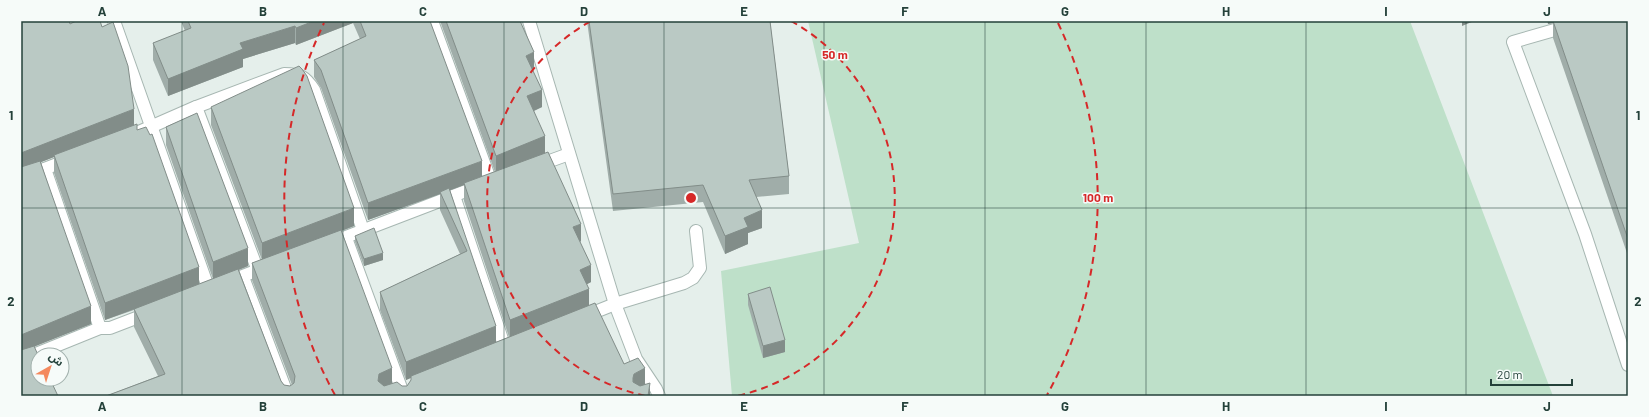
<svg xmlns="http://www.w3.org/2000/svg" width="1649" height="417" viewBox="0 0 1649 417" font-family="Barlow,'Noto Sans Arabic',sans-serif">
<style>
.green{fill:#bee0c9}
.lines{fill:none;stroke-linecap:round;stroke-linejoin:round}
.minor-casing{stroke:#a7b7b2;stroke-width:14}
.minor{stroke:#fff;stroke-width:12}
.wall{fill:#a0ada9;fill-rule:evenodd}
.shaded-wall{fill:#828d89}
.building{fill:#bac9c4;stroke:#828d89}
.grid{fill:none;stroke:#24413a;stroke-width:1;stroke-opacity:0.55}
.ring{fill:none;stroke:#d62828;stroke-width:2;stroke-dasharray:7 5}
.centre{fill:#d62828;stroke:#f6fbf9;stroke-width:2}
.ring-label{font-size:12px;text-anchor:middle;font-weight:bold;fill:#d62828;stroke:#f6fbf9;stroke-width:3;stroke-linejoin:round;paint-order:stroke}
.neatline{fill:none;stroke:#24413a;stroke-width:1.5}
.grid-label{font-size:13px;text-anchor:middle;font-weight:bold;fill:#24413a}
</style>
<rect width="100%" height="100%" fill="#e5efeb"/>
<polygon class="green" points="808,21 1410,21 1553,396 732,396 721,271 859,243"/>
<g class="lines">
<g class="minor-casing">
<g id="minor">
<polyline points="114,21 209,290"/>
<polyline points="432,21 491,182"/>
<polyline points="529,21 615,304 636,359 656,389 659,396"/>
<polyline points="1586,21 1513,42 1585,234 1628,365"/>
<polyline points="196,107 258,271"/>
<path d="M132,135L196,107L284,74C300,74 305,76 314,90L363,230"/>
<polyline points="536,166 569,154"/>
<polyline points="45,169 100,328"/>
<polyline points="21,178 70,159"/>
<polyline points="454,196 505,348"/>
<polyline points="346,238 404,396"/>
<polyline points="330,243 479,186"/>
<polyline points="243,277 288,396"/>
<polyline points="227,282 266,267"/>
<polyline points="585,316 615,304 684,283 693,278 700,268 696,231"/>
<polyline points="21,360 100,328 110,328 149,313"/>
</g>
</g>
<use href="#minor" class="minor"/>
</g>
<g class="wall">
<path d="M21,21L70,24L137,130L199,284L213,279L166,145V127L248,266L239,270L281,381L284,385L290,386L292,385L252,280V263L262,260L211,125V107L354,226L342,231L392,383L402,386H407L411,381V377L406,380L380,310V292L460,254L440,210V194L368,220L321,88L314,77V60L360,39L353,23L296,45L295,43L243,59V67L168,96L153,60V43L185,31L181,21H430L482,177L495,172L440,21H520L534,70H533L542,107L534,111L545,153L581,241L580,242L591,282L587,284L589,305L624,364L645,384L650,396H106L158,376L134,327V310L105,320L54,173V157L41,162L91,324L34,346L21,396ZM464,185V201L509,337L496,342L450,190Z"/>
<polygon points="587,21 770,21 789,176 789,194 756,197 762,228 748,233 748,244 725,254 703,202 613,211"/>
<polygon points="1547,21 1628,21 1628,256 1553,38 1553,23 1548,24"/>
<polygon points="355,236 383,260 364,266 355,242"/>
<polygon points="748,294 785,352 763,358 748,305"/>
</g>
<g class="shaded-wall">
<polygon points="314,21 353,21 353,23 296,45 296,28"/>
<polygon points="1462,21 1474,21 1462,26"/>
<polygon points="1548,21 1553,21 1553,23 1548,24"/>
<polygon points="295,26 295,43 243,59 243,67 168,96 168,79 240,43"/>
<polygon points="534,52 534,70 526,73 526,56"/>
<polygon points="542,90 542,107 527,114 527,96"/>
<polygon points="134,109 134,126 54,155 54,157 21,170 21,153"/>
<polygon points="545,136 545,154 496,173 496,156"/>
<polygon points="482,161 482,178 464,183 464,185 440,194 440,192 440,194 368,220 368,203"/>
<polygon points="354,208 354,226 262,261 262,243"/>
<polygon points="762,210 762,228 748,233 748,244 725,254 725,236 744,218"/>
<polygon points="581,224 581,241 573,245 573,227"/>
<polygon points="248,248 248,266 213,280 213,262"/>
<polygon points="383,253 383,260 364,266 364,259"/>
<polygon points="591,265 591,282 580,288 580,270"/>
<polygon points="199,267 199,285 105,320 105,303"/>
<polygon points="589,289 589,306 510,338 510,320"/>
<polygon points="91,306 91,324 21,352 21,335"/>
<polygon points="496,326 496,344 406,380 406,362"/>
<polygon points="785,340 785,352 763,358 763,346"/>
<polygon points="392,368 392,385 379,392 378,381 379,374"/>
<polygon points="645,368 645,386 634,391 633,378 634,374"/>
<polygon points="650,383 650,396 648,396"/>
</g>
<g class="building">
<polygon points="21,21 69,21 70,24 76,21 100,21 102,27 113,22 128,66 134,109 21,153"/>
<polygon points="188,21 314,21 296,28 295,26 240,43 243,49 168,79 153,43 191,28"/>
<polygon points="360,21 430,21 482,161 368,203 321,70 314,60 366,36"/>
<polygon points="446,21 520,21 534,52 526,56 542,90 527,96 545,136 496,156"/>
<polygon points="589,21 770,21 789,176 749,180 762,210 744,218 748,227 725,236 703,185 613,194"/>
<polygon points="1553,21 1628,21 1628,239"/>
<polygon points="299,66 302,69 307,76 354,208 262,243 211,107"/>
<polygon points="197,113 248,248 213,262 166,127"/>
<polygon points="137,124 137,130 146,127 150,135 152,134 199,267 105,303 54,155"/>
<polygon points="548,152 581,224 573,227 591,265 580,270 589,289 510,320 464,183"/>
<polygon points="40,161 91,306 21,335 21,167"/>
<polygon points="449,188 496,326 406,362 380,292 467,251 440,192"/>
<polygon points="374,228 383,253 364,259 355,236"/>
<polygon points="341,230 392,368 379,374 378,381 384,386 397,382 402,386 407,386 411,380 411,376 595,303 624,364 638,358 645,368 634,374 633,378 633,382 640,386 650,383 648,396 106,396 165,374 134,309 238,269 281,381 284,385 290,386 294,383 295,376 252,263"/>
<polygon points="770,287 785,340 763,346 748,294"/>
<polygon points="34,346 38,355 38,379 50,379 58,396 21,396 21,350"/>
</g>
<path class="grid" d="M182,21V396M343,21V396M504,21V396M664,21V396M824,21V396M985,21V396M1146,21V396M1306,21V396M1466,21V396M21,208H1628"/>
<g class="ring">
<path d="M645 396A203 203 0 0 1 591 21M791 21A203 203 0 0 1 737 396"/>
<path d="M335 395A407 407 0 0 1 324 23M1058 23A407 407 0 0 1 1047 395"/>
</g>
<circle cx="691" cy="198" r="6" class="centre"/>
<g class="ring-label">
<text x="835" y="59">50 m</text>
<text x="1098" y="202">100 m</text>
</g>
<rect width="1649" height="417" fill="none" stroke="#f6fbf9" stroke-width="44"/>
<g transform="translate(50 367) rotate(39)"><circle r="19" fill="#f6fbf9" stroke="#a2b1ad"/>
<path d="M0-3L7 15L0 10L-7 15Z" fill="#f4895e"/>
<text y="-6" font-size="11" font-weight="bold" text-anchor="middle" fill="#24413a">ش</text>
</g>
<path d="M1491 379v6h81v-6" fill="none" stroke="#24413a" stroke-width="2"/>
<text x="1497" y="379" font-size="12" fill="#24413a" stroke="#f6fbf9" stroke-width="3" paint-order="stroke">20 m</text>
<rect x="22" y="22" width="1605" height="373" class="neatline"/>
<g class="grid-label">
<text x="102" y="16">A</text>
<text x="263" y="16">B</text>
<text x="423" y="16">C</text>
<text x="584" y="16">D</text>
<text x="744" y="16">E</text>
<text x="905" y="16">F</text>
<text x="1065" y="16">G</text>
<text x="1226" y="16">H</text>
<text x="1386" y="16">I</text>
<text x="1547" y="16">J</text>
<text x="11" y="120">1</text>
<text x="1638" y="120">1</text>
<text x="11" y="306">2</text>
<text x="1638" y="306">2</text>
<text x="102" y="411">A</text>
<text x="263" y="411">B</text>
<text x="423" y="411">C</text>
<text x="584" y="411">D</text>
<text x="744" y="411">E</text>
<text x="905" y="411">F</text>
<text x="1065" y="411">G</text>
<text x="1226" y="411">H</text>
<text x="1386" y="411">I</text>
<text x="1547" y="411">J</text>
</g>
</svg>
